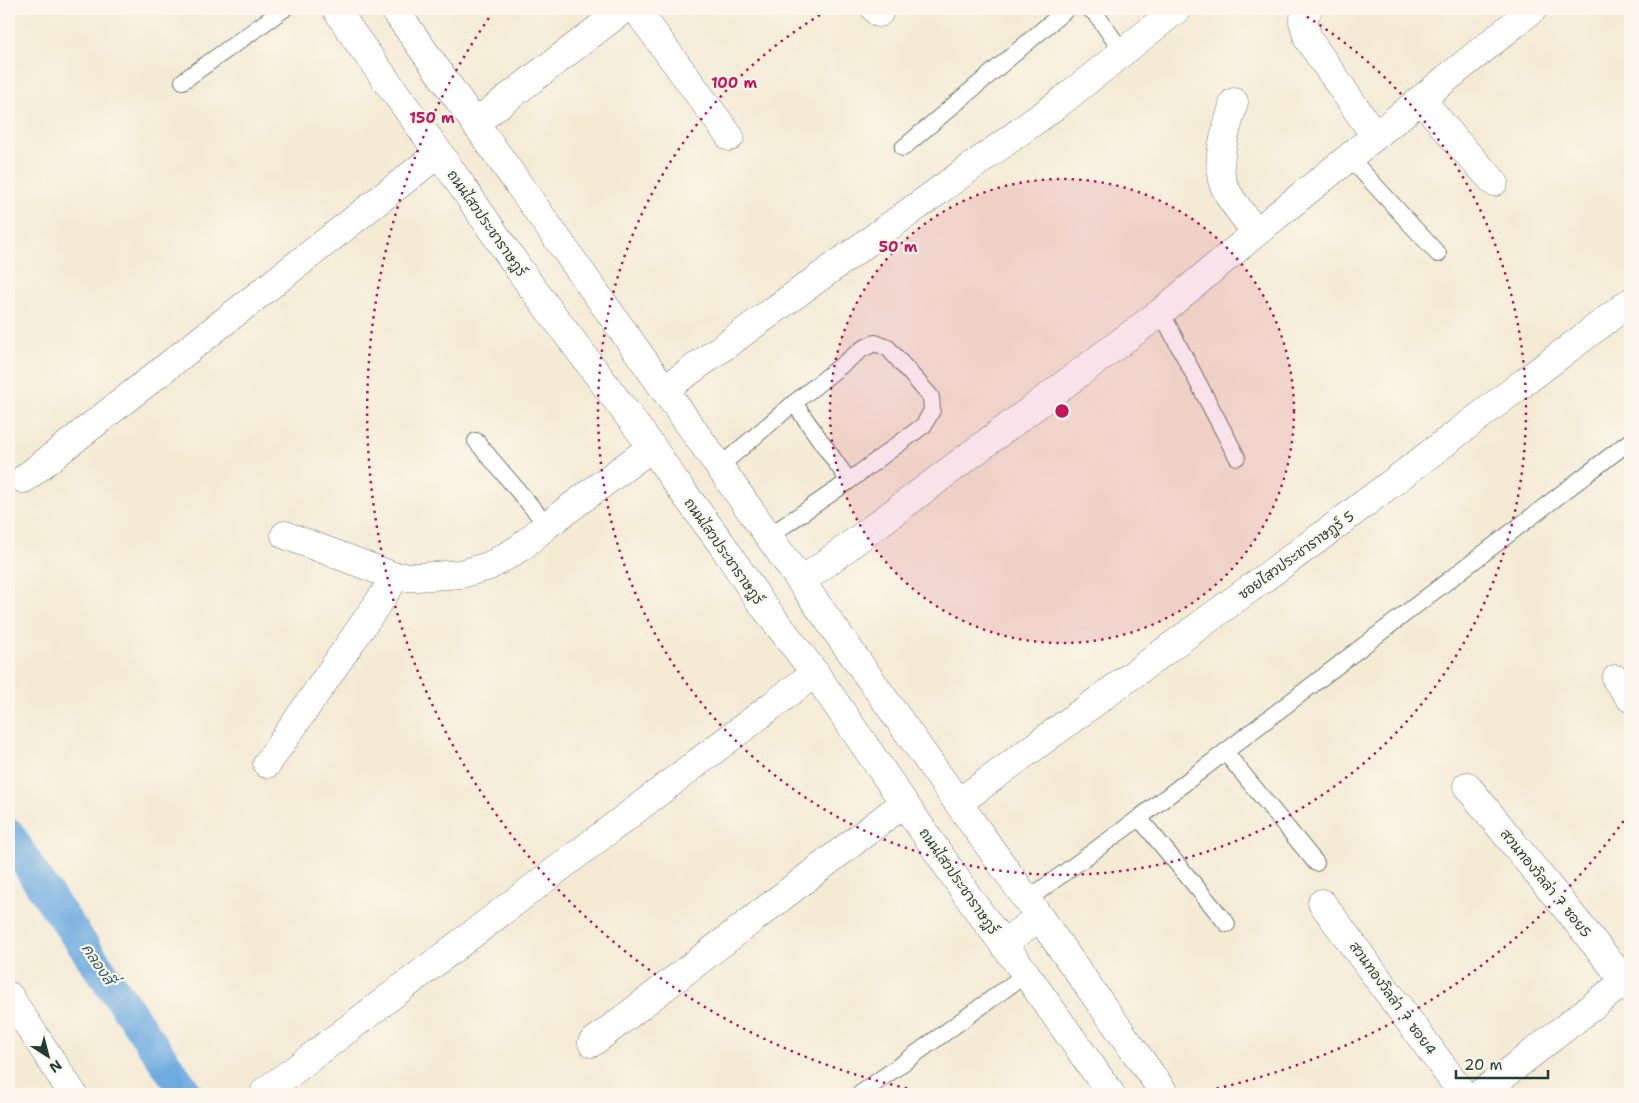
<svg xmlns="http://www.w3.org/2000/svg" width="1639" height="1103" viewBox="0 0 1639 1103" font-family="'Shantell Sans','Playpen Sans Thai',sans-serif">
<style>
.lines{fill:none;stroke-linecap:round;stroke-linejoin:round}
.canal{stroke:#6eabe0;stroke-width:32}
.service-casing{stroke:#6a7a6c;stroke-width:18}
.minor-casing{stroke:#6a7a6c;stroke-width:29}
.tertiary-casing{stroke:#6a7a6c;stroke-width:29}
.secondary-casing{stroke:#6a7a6c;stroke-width:29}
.service{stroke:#fff;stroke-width:16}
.minor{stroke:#fff;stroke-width:28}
.tertiary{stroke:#fff;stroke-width:28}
.secondary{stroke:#fff;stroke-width:28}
.ring{fill:none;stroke:#c2185b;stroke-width:2.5;stroke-dasharray:2.5 5}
.labels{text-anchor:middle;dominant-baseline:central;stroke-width:4.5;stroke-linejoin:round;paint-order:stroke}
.street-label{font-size:14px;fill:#1f3d34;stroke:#fbf7ec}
.water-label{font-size:15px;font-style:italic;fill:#375e68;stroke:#fbf7ec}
.centre{fill:#c2185b;stroke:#fbf7ec;stroke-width:2.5}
.ring-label{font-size:15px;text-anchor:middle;font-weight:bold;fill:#c2185b;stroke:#fbf7ec;stroke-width:4.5;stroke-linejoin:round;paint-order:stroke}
</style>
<rect width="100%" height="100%" fill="#fbf7ec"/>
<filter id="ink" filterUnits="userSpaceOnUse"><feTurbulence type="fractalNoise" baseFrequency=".02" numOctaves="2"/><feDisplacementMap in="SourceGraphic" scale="10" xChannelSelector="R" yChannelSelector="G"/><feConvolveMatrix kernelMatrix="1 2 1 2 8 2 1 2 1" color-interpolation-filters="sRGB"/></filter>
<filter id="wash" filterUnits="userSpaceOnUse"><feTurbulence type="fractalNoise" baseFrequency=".0096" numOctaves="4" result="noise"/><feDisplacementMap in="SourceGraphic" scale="20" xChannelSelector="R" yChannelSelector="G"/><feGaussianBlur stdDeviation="1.12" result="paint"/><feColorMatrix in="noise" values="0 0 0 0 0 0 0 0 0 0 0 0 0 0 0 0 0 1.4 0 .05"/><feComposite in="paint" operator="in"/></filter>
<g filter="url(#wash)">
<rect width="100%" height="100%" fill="#f5ebd5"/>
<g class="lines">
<polyline class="canal" points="9,834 36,878 187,1094"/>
</g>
</g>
<g filter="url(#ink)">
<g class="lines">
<g class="service-casing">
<g id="service">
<polyline points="1089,9 1096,14 1123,53"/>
<polyline points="183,81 284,9"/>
<polyline points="903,148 1067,9"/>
<polyline points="1349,157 1438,254"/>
<polyline points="1161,312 1237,457"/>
<polyline points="794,403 849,481"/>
<polyline points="476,441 547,525"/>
<polyline points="719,467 794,403 862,349 875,343 888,348 931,397 932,410 924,425 849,481 769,536"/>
<polyline points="1225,752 1316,863"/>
<polyline points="1139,818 1227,924"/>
<polyline points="1027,900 1139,818 1630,441"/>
<polyline points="860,1094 1026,974"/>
</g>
</g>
<g class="minor-casing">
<g id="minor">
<polyline points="636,9 730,137"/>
<polyline points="875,9 879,13"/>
<polyline points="1308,9 1303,21 1308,39 1375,136"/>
<polyline points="1421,99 1456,141 1494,182"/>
<path d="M1234,102C1228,126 1216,155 1222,180C1226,196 1246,219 1256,232"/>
<polyline points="475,123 624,9"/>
<polyline points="664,390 1058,104 1177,9"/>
<polyline points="24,479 439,153"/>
<polyline points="285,535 396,577 417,577 461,574 489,566 520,548 547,525 652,447"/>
<polyline points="801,582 1161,312 1275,217 1533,9"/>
<polyline points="1616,679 1630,698"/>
<polyline points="267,764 396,577"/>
<polyline points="1467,786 1625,981"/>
<polyline points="958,803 1335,526 1630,302"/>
<polyline points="1322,903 1463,1094"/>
<polyline points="592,1043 904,803"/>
<polyline points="265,1091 289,1074 815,673"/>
<polyline points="1480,1094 1630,977"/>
</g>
</g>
<g class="tertiary-casing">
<polyline id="tertiary" points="9,996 73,1094"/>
</g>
<g class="secondary-casing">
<g id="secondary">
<polyline points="336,9 354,36 439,153 528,282 652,447 675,481 721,543 759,600 815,673 974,905 1026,974 1111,1094"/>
<polyline points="394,9 1165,1094"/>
<polyline points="1003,944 1039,917"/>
</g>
</g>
<use href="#service" class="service"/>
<use href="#minor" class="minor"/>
<use href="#tertiary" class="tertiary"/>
<use href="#secondary" class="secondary"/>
</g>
</g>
<circle cx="1062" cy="411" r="232" fill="#c2185b" fill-opacity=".12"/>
<g class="ring">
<circle cx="1062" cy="411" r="232"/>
<path d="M1294 9A464 464 0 1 1 830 9"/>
<path d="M1628 815A695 695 0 0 1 1195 1093M929 1093A695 695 0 0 1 493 12"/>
</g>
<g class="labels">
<g class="street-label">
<text transform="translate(487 223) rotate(55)">ถนนไสวประชาราษฎร์</text>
<text transform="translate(724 551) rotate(55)">ถนนไสวประชาราษฎร์</text>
<text transform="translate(1296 555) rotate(-36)">ซอยไสวประชาราษฎร์ 5</text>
<text transform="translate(959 881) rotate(55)">ถนนไสวประชาราษฎร์</text>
<text transform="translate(1546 883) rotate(51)">สวนทองวิลล่า 7 ซอย5</text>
<text transform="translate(1393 998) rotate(54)">สวนทองวิลล่า 7 ซอย4</text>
</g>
<g class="water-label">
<text transform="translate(98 964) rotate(56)">คลองสี่</text>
</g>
</g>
<circle cx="1062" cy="411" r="8" class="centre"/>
<g class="ring-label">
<text x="734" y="88">100 m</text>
<text x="432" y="123">150 m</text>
<text x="898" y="252">50 m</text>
</g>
<rect width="1639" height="1103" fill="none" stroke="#fbf7ec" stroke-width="30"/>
<g transform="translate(48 1056) rotate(144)" stroke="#fbf7ec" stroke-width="4" paint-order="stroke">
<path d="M0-4L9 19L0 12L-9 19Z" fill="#1f3d34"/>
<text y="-8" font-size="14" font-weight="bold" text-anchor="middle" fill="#1f3d34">N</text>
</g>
<path d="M1456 1070v8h92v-8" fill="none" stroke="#1f3d34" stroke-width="2.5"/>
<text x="1464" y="1070" font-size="15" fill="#1f3d34" stroke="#fbf7ec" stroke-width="4" paint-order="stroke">20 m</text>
</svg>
